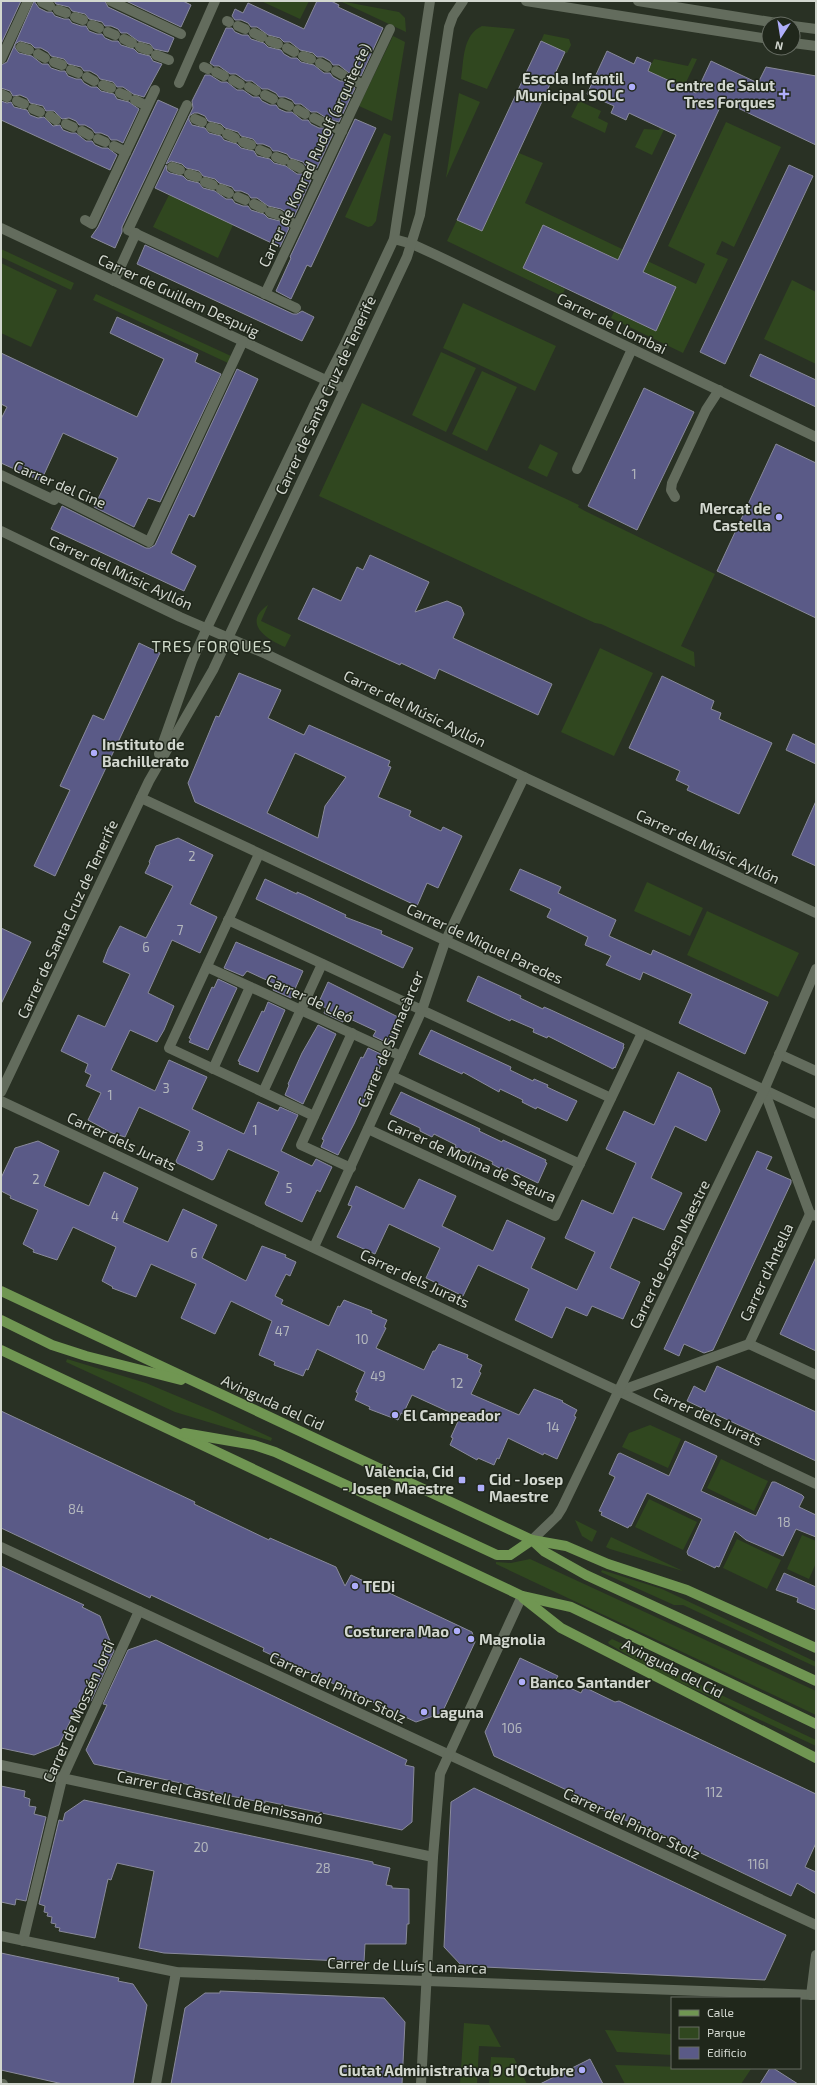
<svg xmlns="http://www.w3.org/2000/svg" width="817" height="2085" viewBox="0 0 817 2085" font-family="'Exo 2',sans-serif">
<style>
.green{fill:#30471f}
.building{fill:#5a5a87;stroke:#898a9b;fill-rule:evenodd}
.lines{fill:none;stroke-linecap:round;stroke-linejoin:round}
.street{stroke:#636c5d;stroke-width:10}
.secondary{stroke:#636c5d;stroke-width:10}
.primary{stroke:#709652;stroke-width:10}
.poi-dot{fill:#afaefa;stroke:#20271b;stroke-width:1.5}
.labels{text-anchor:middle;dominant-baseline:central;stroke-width:3;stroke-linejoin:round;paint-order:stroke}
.number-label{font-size:13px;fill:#b4b8bd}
.poi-label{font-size:15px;font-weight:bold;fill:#d2d7cf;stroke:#20271b;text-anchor:start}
.street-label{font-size:15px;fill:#d2d7cf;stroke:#20271b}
.neighbourhood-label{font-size:16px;letter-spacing:1px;fill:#d1dccb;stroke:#20271b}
</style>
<rect width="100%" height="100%" fill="#293124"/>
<g class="green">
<polygon points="261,1 309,1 300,19"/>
<polygon points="340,1 399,12 405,18 406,32"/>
<path d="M482,26L515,29L487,89L461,79C464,61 462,35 482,26Z"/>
<polygon points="544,34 569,39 571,45 567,53 541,41"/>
<polygon points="393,36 405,42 392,121 359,106"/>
<polygon points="692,58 697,59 652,155 635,147 644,129 659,130 679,85 648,71 654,59 688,66"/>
<polygon points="459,93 480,102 446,178"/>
<polygon points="579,101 601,111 598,118 608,123 605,133 571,117"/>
<polygon points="726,122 781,147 734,247 722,241 716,254 728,259 683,353 611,318 614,312 656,331 676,287 544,225 523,268 565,289 562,296 447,241 457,220 482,231 519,153 543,163 525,203 696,284 705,264 668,246"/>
<polygon points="384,133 391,136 376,221 372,226 368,227 345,217"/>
<polygon points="169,195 233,225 218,258 153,227"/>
<polygon points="1,249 74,283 71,290 1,257"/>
<polygon points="1,263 57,290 31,347 1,333"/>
<polygon points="792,280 816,292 816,364 764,339"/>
<polygon points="96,294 231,356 228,363 93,300"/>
<polygon points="463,303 556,346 535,391 443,348"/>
<polygon points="441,352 476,368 446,432 412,415"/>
<polygon points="482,371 517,387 487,451 452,434"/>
<polygon points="362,403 579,505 578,507 585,511 715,574 681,646 694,652 695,667 601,624 595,623 319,496"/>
<polygon points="540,444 558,453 547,477 528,468"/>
<path d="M268,605L261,621L291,635L285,647C266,639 242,623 268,605Z"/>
<polygon points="600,648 653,673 614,756 561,732"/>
<polygon points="647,882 703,908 690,936 634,911"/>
<polygon points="707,911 799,953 778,997 687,955"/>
<polygon points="67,1359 146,1383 215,1412 272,1438 271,1441 175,1412 66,1362"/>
<polygon points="650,1425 681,1439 668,1468 622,1447 629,1433"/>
<polygon points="721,1459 768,1481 754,1511 707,1488"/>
<polygon points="649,1499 697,1522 683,1550 635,1527"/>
<polygon points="575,1520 597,1531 592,1542 582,1536"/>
<polygon points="802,1535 816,1541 816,1563 809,1579 787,1569"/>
<polygon points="611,1537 683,1571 610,1549 606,1547"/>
<polygon points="737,1539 781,1560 767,1589 723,1568"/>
<polygon points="530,1559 816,1691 816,1715 496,1564 496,1562 511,1563"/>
<polygon points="602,1570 662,1589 816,1662 816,1667 683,1605 674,1605 603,1573 601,1572"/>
<polygon points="612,1639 651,1657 662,1667 816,1740 816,1746 651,1669 609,1644 608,1642"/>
<polygon points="464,2023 489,2025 501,2047 479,2046 477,2084 460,2084"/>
<polygon points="605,2030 672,2034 672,2055 617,2052"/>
<polygon points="491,2057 514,2058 527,2084 489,2084"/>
<polygon points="615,2065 751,2069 741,2084 625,2084"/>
</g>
<g class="building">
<polygon points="1,1 21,1 1,44"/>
<polygon points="34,1 39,8 47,12 52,12 55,16 64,19 69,19 72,23 81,26 86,26 89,31 97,34 102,34 105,38 112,41 118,41 121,45 134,49 138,53 150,56 153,61 162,64 144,97 133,94 123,87 117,87 113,82 100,79 97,75 90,71 84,71 81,67 68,64 64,59 51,56 48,52 41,48 35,48 31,44 20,41 15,44 15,48 19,53 32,56 42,64 48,64 51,68 60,71 65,71 68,76 76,79 81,79 84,83 91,87 97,87 101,91 114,94 117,99 129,102 139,109 123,143 117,140 111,140 108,136 101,133 95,133 92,129 85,125 79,125 76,121 69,118 62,119 54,111 46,111 43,106 30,103 27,98 20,95 13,96 10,91 1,88 1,65 7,62"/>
<polygon points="54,1 105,1 108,7 174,38 168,52 154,49 150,44 138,41 127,33 121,33 118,29 111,26 105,26 102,22 89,19 85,14 72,11 69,7 56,4"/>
<polygon points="126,1 183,1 191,5 181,27"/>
<polygon points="317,1 331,1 339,5 338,7 383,28 361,76 355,73 349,73 339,65 333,65 330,61 323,57 317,57 313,53 300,50 290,42 284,42 280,38 268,35 257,27 251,27 248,23 241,20 235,20 232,16 235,9 243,13 248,3 304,29"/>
<polygon points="226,28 232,28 235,32 242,35 248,35 251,39 264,43 268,47 281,50 284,54 291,58 297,58 301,62 314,65 324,73 330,73 333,77 340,81 346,81 355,88 339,122 328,119 317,112 311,112 301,104 295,104 292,100 285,97 279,97 276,93 268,89 262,89 252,81 246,81 236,74 230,74 219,66 214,66 210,63"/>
<polygon points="541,41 565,52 482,231 457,220"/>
<polygon points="607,51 634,64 637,57 651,63 648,71 696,93 711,61 758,83 766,67 816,76 816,145 723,101 643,272 676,287 656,331 523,268 543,225 618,260 676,135 629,113 626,120 611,113 614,106 587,94"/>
<polygon points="205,75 210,75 221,82 227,82 237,90 243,90 253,97 259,97 262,101 270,105 276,105 279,109 286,112 292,112 302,120 308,120 311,124 319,128 324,128 333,134 317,168 306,166 303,162 290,158 287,154 278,151 273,151 270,147 263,144 257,144 253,139 241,136 238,132 225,128 221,124 208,121 205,116 198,113 194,113 189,116 189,120 192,125 205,128 209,133 221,136 224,140 237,144 241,148 254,151 257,156 270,159 274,163 286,166 297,174 303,174 311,180 294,217 281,209 268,206 257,198 251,198 248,194 241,191 235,191 232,187 219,183 215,179 203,176 199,171 186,168 182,164 171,161 166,164 193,108 192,101"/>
<polygon points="158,100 178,109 122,227 122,232 115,248 91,237 98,227"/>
<polygon points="1,101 7,103 11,102 14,107 27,110 30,115 38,118 44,117 53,126 60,125 63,130 71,133 76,133 86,141 92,141 95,145 102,148 108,148 117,155 110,170 1,120"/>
<polygon points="355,119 376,128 311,267 307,265 291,299 276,291 291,258 290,257"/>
<polygon points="166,165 167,171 170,173 183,176 187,180 199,183 203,188 215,191 226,199 232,199 235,203 243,206 248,206 251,210 264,214 268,218 280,221 289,228 280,247 155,188"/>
<polygon points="789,165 813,176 725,364 700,352"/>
<polygon points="145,245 293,314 297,314 302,311 314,317 302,341 137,264"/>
<polygon points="117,317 198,354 195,362 221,374 160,502 148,498 134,527 94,507 118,458 63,433 41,481 1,463 1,419 7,407 1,404 1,353 137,417 164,359 110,333"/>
<polygon points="760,354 816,380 816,407 750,376"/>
<polygon points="237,369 258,379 194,517 189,514 171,553 196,566 184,591 51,529 62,506 146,548 150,548 155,545"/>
<polygon points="644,388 694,412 637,530 588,506"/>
<polygon points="776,444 816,463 816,618 717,571"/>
<polygon points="370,555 429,582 415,612 447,601 461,607 464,614 453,638 552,684 538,715 439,669 435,679 401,663 400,665 298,619 313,588 341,601 357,567 363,570"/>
<polygon points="139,643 160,653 55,876 34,866 70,790 60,786 93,715 104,720"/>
<path d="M239,673L281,690L268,718L304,735L309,725L390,761L388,766L391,767L378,797L411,811L409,816L441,831L443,827L462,836L438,888L427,883L417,906L195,802L188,783L216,716L219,717ZM295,753L346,777L325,806L318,838L267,813Z"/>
<polygon points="662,676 714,701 711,709 721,713 719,719 772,743 739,814 687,790 689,786 676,780 680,771 629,748"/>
<polygon points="793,734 816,745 816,764 786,750"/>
<polygon points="816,801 816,866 792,855"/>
<polygon points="178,838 213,855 190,904 217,917 200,953 172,940 148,993 174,1006 164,1030 157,1042 130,1030 111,1070 155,1091 169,1060 198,1073 207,1077 192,1109 244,1134 258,1102 278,1111 280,1107 298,1115 281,1151 312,1166 316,1159 332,1167 320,1192 317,1190 302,1222 266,1205 265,1203 279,1172 228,1149 214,1179 212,1180 194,1171 177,1163 176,1161 190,1131 139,1107 125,1137 112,1133 88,1120 101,1093 86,1086 91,1075 85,1072 88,1064 61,1051 78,1015 105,1027 130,974 103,962 108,949 120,926 146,938 173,886 145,873 150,863 149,862 156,846"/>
<polygon points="520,869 561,887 558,893 616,920 609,936 651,955 653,950 768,1002 745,1054 679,1023 692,994 643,972 640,980 606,965 611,956 585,945 588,937 547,917 551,909 510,890"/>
<polygon points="265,879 297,894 297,892 304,895 346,915 345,917 382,931 381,934 413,948 403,968 256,899"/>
<polygon points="1,928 31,942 1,1004"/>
<polygon points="236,942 303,971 291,998 273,990 276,984 262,978 247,971 243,976 224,968"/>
<polygon points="478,976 521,996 520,998 543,1009 544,1007 551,1010 624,1044 623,1047 624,1047 615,1068 614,1067 613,1069 548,1036 547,1038 533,1032 534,1029 511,1019 510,1021 467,1001"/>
<polygon points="218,979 237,988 208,1050 189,1042 191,1039 189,1038 212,987 214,988"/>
<polygon points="328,982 402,1019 390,1044 373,1036 376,1031 346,1017 343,1022 324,1013 326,1008 318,1004"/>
<polygon points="268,1002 285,1010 258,1072 239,1064 240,1062 238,1061 262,1011 264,1012"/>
<polygon points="318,1025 336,1034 303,1104 285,1095 289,1085 288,1084 302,1053"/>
<polygon points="431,1030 511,1067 510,1070 533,1081 534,1079 548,1085 547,1087 577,1101 567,1121 537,1107 536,1109 522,1102 523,1100 500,1089 499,1092 463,1072 462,1074 419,1054"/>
<polygon points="368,1048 385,1056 354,1124 338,1155 321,1147 324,1140 322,1139 361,1057 363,1058"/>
<polygon points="678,1072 711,1088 720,1111 706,1141 675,1126 651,1178 682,1193 664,1230 633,1217 610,1268 640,1282 623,1319 592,1306 587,1316 566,1307 552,1338 515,1320 529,1289 478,1265 463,1296 426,1278 440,1248 389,1224 375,1254 337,1237 352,1206 348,1205 356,1186 404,1209 419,1179 456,1196 442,1226 493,1251 507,1220 545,1238 531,1268 577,1290 595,1252 565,1238 582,1200 613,1214 636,1163 606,1149 624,1111 654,1125"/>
<polygon points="401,1092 480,1129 479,1131 502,1142 503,1140 546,1160 545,1162 547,1163 538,1183 507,1168 505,1171 492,1164 493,1162 470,1151 469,1153 455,1147 456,1145 434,1134 432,1137 420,1131 420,1128 390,1114"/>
<polygon points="38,1141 59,1151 44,1186 89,1206 104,1172 138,1188 123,1222 168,1242 183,1209 217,1225 202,1258 246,1281 262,1246 286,1255 285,1257 296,1262 290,1276 286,1274 275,1296 283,1300 281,1304 329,1326 338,1306 340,1307 344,1300 372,1311 371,1313 387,1320 384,1327 386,1328 376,1348 424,1370 433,1351 435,1351 439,1344 468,1355 467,1358 482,1365 479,1372 481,1373 471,1394 519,1415 534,1389 563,1401 562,1402 577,1410 574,1416 576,1417 557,1459 544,1453 543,1455 508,1438 499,1459 497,1458 494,1465 478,1458 477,1460 450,1445 453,1438 451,1437 460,1417 412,1395 403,1414 401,1413 398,1420 369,1409 370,1407 355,1400 358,1393 356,1392 365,1372 317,1349 308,1370 306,1369 303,1376 274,1365 275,1362 259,1355 272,1321 231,1301 215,1334 181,1318 196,1284 151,1264 136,1297 112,1288 113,1287 102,1281 116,1247 73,1227 57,1260 33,1252 34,1250 23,1244 38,1210 10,1198 11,1196 1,1191 1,1178 15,1148"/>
<polygon points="757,1151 772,1157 766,1169 791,1180 791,1183 713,1350 704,1353 684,1344 679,1356 664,1349"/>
<polygon points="816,1257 816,1351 780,1334"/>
<polygon points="717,1366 816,1412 816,1461 687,1401 694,1386 705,1392"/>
<polygon points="1,1411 195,1502 194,1504 269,1540 270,1538 336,1567 345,1586 351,1575 472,1632 475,1642 442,1713 416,1722 263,1651 264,1648 151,1595 150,1598 1,1528"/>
<polygon points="685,1441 717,1456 701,1491 756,1516 772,1482 775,1482 802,1495 804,1497 799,1507 816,1515 816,1537 796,1529 783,1556 746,1540 735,1531 719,1567 716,1566 715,1568 688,1555 687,1552 702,1519 647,1493 631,1526 629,1526 628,1528 601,1515 602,1512 599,1511 615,1477 609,1474 618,1454 620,1453 669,1476"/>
<polygon points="1,1566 84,1605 82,1607 100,1616 114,1651 91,1701 81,1698 59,1745 34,1755 1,1748"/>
<polygon points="784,1573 816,1587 816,1610 797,1602 798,1598 776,1590"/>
<polygon points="156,1640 407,1760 405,1765 414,1767 412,1822 402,1830 265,1801 265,1803 216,1793 190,1787 190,1785 94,1764 86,1750 107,1705 103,1704 128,1650"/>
<polygon points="520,1658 558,1676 555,1681 581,1693 584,1687 615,1702 619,1701 816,1794 816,1843 805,1867 816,1872 816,1894 797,1883 791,1896 638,1823 634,1824 591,1805 572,1796 573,1793 494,1756 485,1732"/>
<polygon points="1,1786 25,1791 24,1797 30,1799 29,1806 36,1807 34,1814 46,1817 26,1901 16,1899 15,1905 1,1902"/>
<polygon points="474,1788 786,1935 765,1980 462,1966 444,1947 451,1802"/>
<polygon points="84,1800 373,1862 373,1864 390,1868 386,1885 392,1886 392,1888 409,1889 409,1924 407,1924 406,1944 365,1944 364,1962 164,1953 139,1948 154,1871 117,1863 111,1880 108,1879 95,1938 59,1931 60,1928 55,1927 56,1924 51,1923 52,1917 47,1916 48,1913 44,1912 45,1906 39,1904 59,1820 63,1821 65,1813"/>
<polygon points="1,1953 119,1978 118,1981 133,1984 147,2005 133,2084 63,2084 1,2070"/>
<polygon points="220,1991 384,1998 405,2022 402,2084 171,2084 185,2008 205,1993 220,1993"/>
<polygon points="590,2059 603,2084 540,2084"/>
<polygon points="770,2068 773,2068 798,2084 760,2084"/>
</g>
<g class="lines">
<g class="street">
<polyline points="111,1 181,34"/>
<polyline points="42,2 50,6"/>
<polyline points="58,10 66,13"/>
<polyline points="75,17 83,20"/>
<polyline points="227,21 229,22"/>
<polyline points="92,25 99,28"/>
<polyline points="238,26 245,29"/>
<polyline points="108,32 115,35"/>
<polyline points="254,33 262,37"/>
<polyline points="124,39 132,43"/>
<polyline points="270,41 278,44"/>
<polyline points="21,47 29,50"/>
<polyline points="140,47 148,50"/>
<polyline points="287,48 294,52"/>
<polyline points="38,54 45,58"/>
<polyline points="156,55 169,60"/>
<polyline points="303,56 311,59"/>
<polyline points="1,59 28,1"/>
<polyline points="54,62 62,65"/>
<polyline points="320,63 327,67"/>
<polyline points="204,67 208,69"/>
<polyline points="71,70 78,73"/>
<polyline points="336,71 343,75"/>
<polyline points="216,72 224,76"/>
<polyline points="87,77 94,81"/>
<polyline points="352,79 363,85"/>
<polyline points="233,80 240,84"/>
<polyline points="179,83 215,1"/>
<polyline points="103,85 111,88"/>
<polyline points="249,87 256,91"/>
<polyline points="120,93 127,96"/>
<polyline points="1,94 7,97"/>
<polyline points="265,95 273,99"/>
<polyline points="135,100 147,106"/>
<polyline points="17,101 24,104"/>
<polyline points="282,103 289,106"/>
<polyline points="187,105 128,230 296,308"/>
<polyline points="33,109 40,112"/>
<polyline points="298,110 305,114"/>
<polyline points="50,116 56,120"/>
<polyline points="314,118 322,122"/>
<polyline points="195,119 202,122"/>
<polyline points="66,124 73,127"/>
<polyline points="330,125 342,131"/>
<polyline points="211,127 219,130"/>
<polyline points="82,131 89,135"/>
<polyline points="227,134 235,138"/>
<polyline points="98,139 105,142"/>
<polyline points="243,142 251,145"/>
<polyline points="114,146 126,152"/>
<polyline points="260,150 267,153"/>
<polyline points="276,157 284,160"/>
<polyline points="292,164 300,168"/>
<polyline points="172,167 180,170"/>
<polyline points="309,172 320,177"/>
<polyline points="189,174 197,177"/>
<polyline points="205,182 213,185"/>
<polyline points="221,189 229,193"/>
<polyline points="238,197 245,200"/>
<polyline points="254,204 262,208"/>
<polyline points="270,212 279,215"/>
<polyline points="286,219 297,226"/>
<polyline points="85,220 92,224 155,90"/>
<polyline points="1,228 345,389"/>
<polyline points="394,239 412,244 436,255 816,437"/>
<polyline points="114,281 136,233"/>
<polyline points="265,294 390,29"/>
<polyline points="577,469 632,349"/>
<polyline points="1,475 54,500 55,495 149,542 243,341"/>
<polyline points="675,497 671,490 672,483 706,410 719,390"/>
<polyline points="141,798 816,1114"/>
<polyline points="259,854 169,1048 314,1116"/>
<polyline points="228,920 611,1098"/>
<polyline points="207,967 401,1056"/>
<polyline points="779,1054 816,1071"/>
<polyline points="213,1069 250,987"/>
<polyline points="392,1076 580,1164"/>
<polyline points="764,1090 810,1214"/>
<polyline points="263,1092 322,964"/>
<polyline points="1,1101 816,1484"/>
<polyline points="368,1129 555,1216 642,1033"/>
<polyline points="351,1168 301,1145 352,1033"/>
<polyline points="816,1216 810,1214 749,1344 816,1375"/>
<polyline points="314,1247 422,1010 445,942 524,777"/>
<polyline points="620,1391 749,1344"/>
<polyline points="532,1540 557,1516 562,1508 764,1090 816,969"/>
<polyline points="1,1547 816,1925"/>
<polyline points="1,1765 433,1857"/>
<polyline points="1,1936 176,1972 816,1995"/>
<polyline points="23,1941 62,1779 139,1611"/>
<polyline points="811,1995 816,1955"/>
<polyline points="1,2084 3,2084"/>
<polyline points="156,2084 176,1972"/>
<polyline points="421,2084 433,1857 440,1774 522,1596"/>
</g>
<g class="secondary">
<polyline points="526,1 769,39"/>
<polyline points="638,1 783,24"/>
<polyline points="793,26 816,29"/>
<polyline points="793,43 816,46"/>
<polyline points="1,531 180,617 266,654 524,777 816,913"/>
<polyline points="159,754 192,661 207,628 316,401 344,346 394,239 430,1"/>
<polyline points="1,1092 149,781 213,670 407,257 420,215 449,27 453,16 463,1"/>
</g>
<g class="primary">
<polyline points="1,1291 532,1540 566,1546 608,1564 687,1590 816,1648"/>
<polyline points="1,1320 52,1345 86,1356 181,1380"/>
<polyline points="1,1350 522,1596 571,1607 816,1724"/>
<polyline points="184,1433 254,1445 275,1452 497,1555 510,1555 532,1540"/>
<polyline points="532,1540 545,1552 586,1575 816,1681"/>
<polyline points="523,1598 561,1628 816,1758"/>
</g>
</g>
<g class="poi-dot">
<circle cx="632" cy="87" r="4"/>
<path d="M782 88h4v4h4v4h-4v4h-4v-4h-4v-4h4z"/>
<circle cx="779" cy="517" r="4"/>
<circle cx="94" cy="753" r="4"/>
<circle cx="395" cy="1415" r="4"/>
<rect x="458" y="1476" width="8" height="8" rx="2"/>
<rect x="477" y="1484" width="8" height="8" rx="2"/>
<circle cx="355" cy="1586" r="4"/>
<circle cx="457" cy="1631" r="4"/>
<circle cx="471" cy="1639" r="4"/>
<circle cx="522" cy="1682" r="4"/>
<circle cx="424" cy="1712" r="4"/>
<circle cx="582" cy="2070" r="4"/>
</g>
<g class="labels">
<g class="number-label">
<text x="634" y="474">1</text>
<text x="192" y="856">2</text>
<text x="180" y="930">7</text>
<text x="146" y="947">6</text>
<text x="166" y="1088">3</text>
<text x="110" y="1095">1</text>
<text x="255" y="1130">1</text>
<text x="200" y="1146">3</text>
<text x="36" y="1179">2</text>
<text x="289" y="1188">5</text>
<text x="115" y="1216">4</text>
<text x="194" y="1253">6</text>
<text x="282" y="1331">47</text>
<text x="362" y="1339">10</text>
<text x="378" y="1376">49</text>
<text x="457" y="1383">12</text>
<text x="553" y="1427">14</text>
<text x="76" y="1509">84</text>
<text x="784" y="1522">18</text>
<text x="512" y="1728">106</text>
<text x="714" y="1792">112</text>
<text x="201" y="1847">20</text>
<text x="758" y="1864">116I</text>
<text x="323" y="1868">28</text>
</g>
<g class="poi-label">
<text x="624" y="78" text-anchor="end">Escola Infantil<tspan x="624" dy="17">Municipal SOLC</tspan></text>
<text x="775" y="85" text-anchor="end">Centre de Salut<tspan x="775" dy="17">Tres Forques</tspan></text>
<text x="771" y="508" text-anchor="end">Mercat de<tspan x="771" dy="17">Castella</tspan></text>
<text x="102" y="744">Instituto de<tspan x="102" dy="17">Bachillerato</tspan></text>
<text x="403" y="1415">El Campeador</text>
<text x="454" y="1471" text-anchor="end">València, Cid<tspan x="454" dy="17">- Josep Maestre</tspan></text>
<text x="489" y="1479">Cid - Josep<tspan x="489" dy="17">Maestre</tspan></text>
<text x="363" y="1586">TEDi</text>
<text x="449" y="1631" text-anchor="end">Costurera Mao</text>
<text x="479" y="1639">Magnolia</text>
<text x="530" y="1682">Banco Santander</text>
<text x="432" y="1712">Laguna</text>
<text x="574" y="2070" text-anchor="end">Ciutat Administrativa 9 d'Octubre</text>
</g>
<g class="street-label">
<text transform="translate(314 155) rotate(-65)">Carrer de Konrad Rudolf (arquitecte)</text>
<text transform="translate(179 295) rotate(25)">Carrer de Guillem Despuig</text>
<text transform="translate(612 323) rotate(26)">Carrer de Llombai</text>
<text transform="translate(325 395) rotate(-65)">Carrer de Santa Cruz de Tenerife</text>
<text transform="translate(60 484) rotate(23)">Carrer del Cine</text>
<text transform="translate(121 572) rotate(25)">Carrer del Músic Ayllón</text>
<text transform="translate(415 708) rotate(26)">Carrer del Músic Ayllón</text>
<text transform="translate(708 846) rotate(25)">Carrer del Músic Ayllón</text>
<text transform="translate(67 919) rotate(-65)">Carrer de Santa Cruz de Tenerife</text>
<text transform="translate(485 943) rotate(25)">Carrer de Miquel Paredes</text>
<text transform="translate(310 998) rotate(25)">Carrer de Lleó</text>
<text transform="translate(390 1039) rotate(-67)">Carrer de Sumacàrcer</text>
<text transform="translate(122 1141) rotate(25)">Carrer dels Jurats</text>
<text transform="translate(472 1160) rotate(24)">Carrer de Molina de Segura</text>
<text transform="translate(669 1254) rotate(-64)">Carrer de Josep Maestre</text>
<text transform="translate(766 1272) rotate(-65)">Carrer d'Antella</text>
<text transform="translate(415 1278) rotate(25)">Carrer dels Jurats</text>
<text transform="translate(273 1402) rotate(25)">Avinguda del Cid</text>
<text transform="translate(708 1416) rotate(25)">Carrer dels Jurats</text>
<text transform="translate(673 1668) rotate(27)">Avinguda del Cid</text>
<text transform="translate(338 1687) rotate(25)">Carrer del Pintor Stolz</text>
<text transform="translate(78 1711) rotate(-66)">Carrer de Mossén Jordi</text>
<text transform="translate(220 1797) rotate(12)">Carrer del Castell de Benissanó</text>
<text transform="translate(632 1823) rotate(25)">Carrer del Pintor Stolz</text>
<text transform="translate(407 1965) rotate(2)">Carrer de Lluís Lamarca</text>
</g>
<g class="neighbourhood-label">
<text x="212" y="645">TRES FORQUES</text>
</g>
</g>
<rect width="817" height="2085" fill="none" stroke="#d2d7cf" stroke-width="4"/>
<rect x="671" y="1997" width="130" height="72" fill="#20271b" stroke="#676d63"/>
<rect x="679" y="2010" width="20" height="6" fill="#709652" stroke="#676d63"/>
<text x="707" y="2017" font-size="12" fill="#d2d7cf">Calle</text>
<rect x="679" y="2027" width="20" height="12" fill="#30471f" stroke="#676d63"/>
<text x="707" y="2037" font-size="12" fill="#d2d7cf">Parque</text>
<rect x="679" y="2047" width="20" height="12" fill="#5a5a87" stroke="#676d63"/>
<text x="707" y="2057" font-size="12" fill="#d2d7cf">Edificio</text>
<g transform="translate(781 36) rotate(192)"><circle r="19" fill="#20271b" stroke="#676d63"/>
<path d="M0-3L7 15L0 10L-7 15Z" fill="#afaefa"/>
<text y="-6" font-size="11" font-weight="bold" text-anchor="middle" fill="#d2d7cf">N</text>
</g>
</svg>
